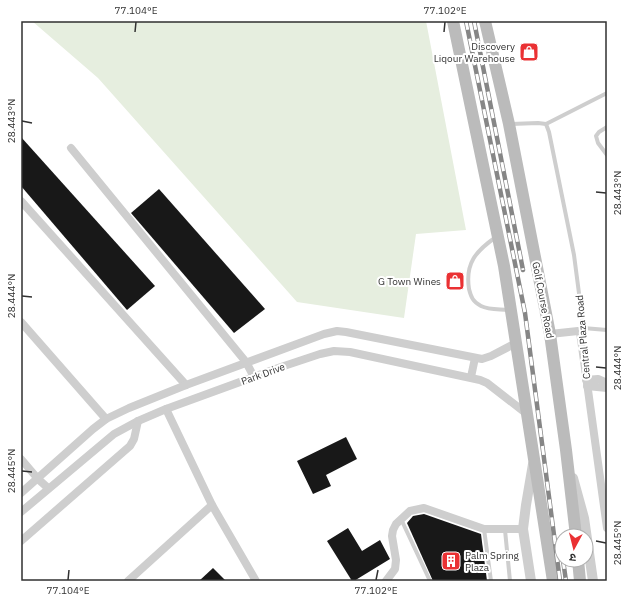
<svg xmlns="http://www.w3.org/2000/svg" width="628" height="602" viewBox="0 0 628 602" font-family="'IBM Plex Sans','Noto Sans Devanagari',sans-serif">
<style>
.green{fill:#e6eedf}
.building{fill:#181818}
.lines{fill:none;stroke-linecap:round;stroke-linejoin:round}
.service{stroke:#cecece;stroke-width:4}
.minor{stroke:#cecece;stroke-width:8}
.tertiary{stroke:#cecece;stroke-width:10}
.secondary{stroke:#bbb;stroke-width:12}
.rail-casing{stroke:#868686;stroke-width:4.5}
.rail{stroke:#fff;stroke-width:3;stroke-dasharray:9;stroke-linecap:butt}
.ticks{fill:none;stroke:#313131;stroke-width:1.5}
.labels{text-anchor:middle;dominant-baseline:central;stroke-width:4;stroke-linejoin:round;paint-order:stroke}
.poi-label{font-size:10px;fill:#313131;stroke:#fff;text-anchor:end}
.street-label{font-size:10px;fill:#313131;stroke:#fff}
.neatline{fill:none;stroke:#313131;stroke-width:1.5}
.ticks-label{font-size:10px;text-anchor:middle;fill:#313131}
</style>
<rect width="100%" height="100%" fill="#fff"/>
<polygon class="green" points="32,21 426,21 466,230 416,234 404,318 297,302 98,78"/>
<g class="building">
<polygon points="21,137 155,286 127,310 21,186"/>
<polygon points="159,189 265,309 234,333 131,213"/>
<polygon points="346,437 357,459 326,475 331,486 313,494 297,461"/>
<polygon points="424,514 481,534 487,581 433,581 407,523 413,516"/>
<polygon points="348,528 362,551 380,540 390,559 354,581 352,581 327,541"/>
<polygon points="213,568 226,581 199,581"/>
</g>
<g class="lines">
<g class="service">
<polyline points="511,124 538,123 546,124 607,93"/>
<polyline points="546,124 549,132 574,255 583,324 583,328 580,332"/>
<polyline points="607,127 599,132 596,136 598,143 607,155"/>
<path d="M496,237C476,251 465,263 469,289C471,297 473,302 481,306C489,310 499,309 508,310"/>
<polyline points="583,328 607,330"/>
<polyline points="401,519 430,581"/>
<polyline points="484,529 491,581"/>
<polyline points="505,530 510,581"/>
</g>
<g class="minor">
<polyline points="71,148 246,362 254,377"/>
<polyline points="21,201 186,385"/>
<polyline points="21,322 106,419"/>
<polyline points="550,334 578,331 580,332 607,528"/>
<polyline points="471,377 475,358"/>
<polyline points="586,380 598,379 607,383"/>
<polyline points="587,386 607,388"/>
<polyline points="166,409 212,505 256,581"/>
<polyline points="21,459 38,479 48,488"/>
<polyline points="21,493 93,429 106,419 129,408 186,385 324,334 337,331 346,332 482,359 491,356 516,343"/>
<polyline points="21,512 114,434 138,421 166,409 281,367 320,354 334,351 350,352 480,380 487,383 527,414"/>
<polyline points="21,541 130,446 134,439 138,421"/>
<polyline points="128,581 212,505"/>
<polyline points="386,581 395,569 396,560 392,536 393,530 396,524 410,511 424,508 484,529 523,529"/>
</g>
<g class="tertiary">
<polyline points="573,478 584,518 593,581"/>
<polyline points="531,581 523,529 526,505 533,464"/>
</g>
<g class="secondary">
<polyline points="453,21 504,266 553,581"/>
<polyline points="485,21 509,124 550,334 566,450 576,536"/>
<polyline points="578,560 580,581"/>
</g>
<g class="rail-casing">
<g id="rail">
<polyline points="466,21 525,313 560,581"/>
<polyline points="474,21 523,270"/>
<polyline points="563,560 566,581"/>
</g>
</g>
<use href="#rail" class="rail"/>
</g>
<path class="ticks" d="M135,32L136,22M444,32L445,22M22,121L32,123M596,192L606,193M22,296L32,297M596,367L606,368M22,471L32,472M596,541L606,543M68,580L69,570M376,580L378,570"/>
<defs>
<g id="shop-square" transform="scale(1)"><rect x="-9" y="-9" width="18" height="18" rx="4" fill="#ea3133" stroke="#fff"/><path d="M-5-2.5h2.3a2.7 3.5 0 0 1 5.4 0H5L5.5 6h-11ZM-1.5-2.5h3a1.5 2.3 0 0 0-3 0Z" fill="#fff"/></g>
<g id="building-square" transform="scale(1)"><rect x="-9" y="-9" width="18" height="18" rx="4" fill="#ea3133" stroke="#fff"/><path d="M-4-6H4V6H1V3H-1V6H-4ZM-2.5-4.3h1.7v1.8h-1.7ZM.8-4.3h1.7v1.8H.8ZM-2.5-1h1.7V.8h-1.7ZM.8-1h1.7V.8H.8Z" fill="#fff"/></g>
</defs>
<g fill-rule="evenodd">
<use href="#shop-square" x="529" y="52"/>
<use href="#shop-square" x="455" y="281"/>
<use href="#building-square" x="451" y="561"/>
</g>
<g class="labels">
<g class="poi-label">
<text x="515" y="46">Discovery<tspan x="515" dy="12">Liqour Warehouse</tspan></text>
<text x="441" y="281">G Town Wines</text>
<text x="465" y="555" text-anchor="start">Palm Spring<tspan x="465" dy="12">Plaza</tspan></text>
</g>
<g class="street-label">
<text transform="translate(543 300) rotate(79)">Golf Course Road</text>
<text transform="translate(583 337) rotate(-95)">Central Plaza Road</text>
<text transform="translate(263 374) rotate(-20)">Park Drive</text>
</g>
</g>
<rect width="628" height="602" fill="none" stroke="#ffffff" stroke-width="44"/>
<g transform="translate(574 548) rotate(187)"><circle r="19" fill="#ffffff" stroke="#adadad"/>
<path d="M0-3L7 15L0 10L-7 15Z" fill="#ea3133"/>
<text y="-6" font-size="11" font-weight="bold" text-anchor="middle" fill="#313131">उ</text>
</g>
<rect x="22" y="22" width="584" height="558" class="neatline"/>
<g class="ticks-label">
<text x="136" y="14">77.104°E</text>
<text x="445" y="14">77.102°E</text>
<text transform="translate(11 121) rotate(-90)" y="4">28.443°N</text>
<text transform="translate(617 193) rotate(-90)" y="4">28.443°N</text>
<text transform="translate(11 296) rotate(-90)" y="4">28.444°N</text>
<text transform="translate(617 368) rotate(-90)" y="4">28.444°N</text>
<text transform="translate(11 471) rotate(-90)" y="4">28.445°N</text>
<text transform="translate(617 543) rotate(-90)" y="4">28.445°N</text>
<text x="68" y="594">77.104°E</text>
<text x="376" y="594">77.102°E</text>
</g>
</svg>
